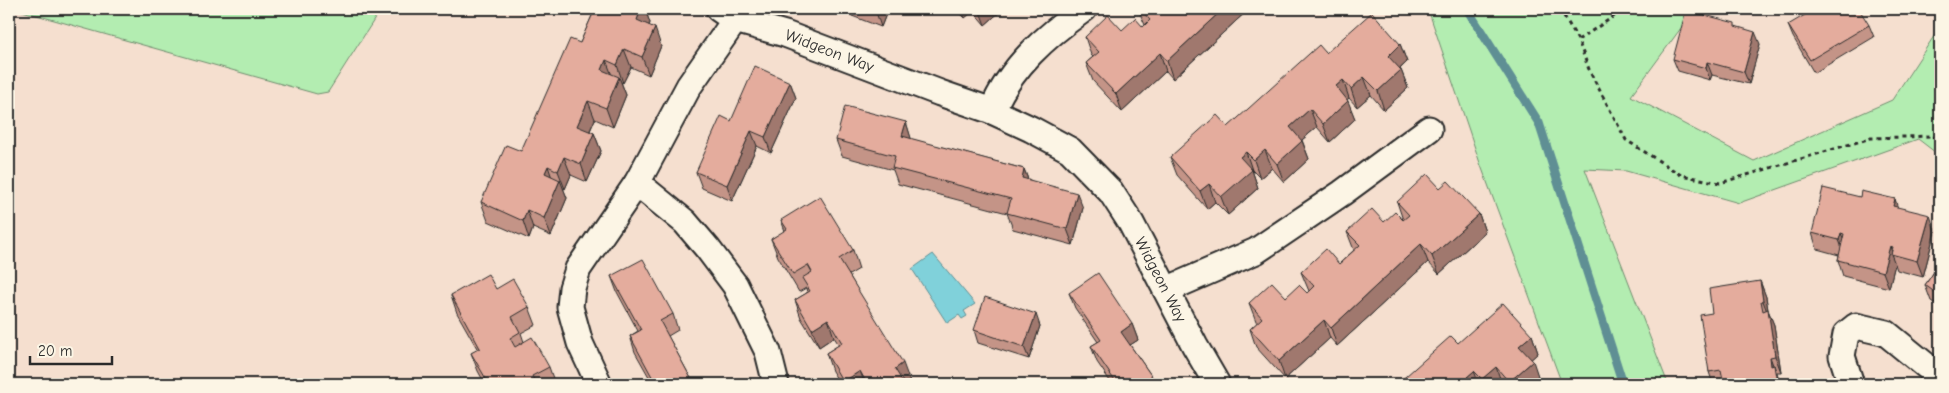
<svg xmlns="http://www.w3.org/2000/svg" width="1949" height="393" viewBox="0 0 1949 393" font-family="'Comic Neue',sans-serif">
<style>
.green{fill:#b3edb1;stroke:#6f8c6e}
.water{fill:#80d1da;stroke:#5e8f94}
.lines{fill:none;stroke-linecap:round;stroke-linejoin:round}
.stream{stroke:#5e8f94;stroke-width:9}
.minor-casing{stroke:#2b2b2b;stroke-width:29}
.path{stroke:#2b2b2b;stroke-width:3;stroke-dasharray:4 4;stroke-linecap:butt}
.minor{stroke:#fcf5e5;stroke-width:25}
.wall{fill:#c49487;stroke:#2b2b2b}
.shaded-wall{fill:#a0786e;stroke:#2b2b2b}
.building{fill:#e4ac9d;stroke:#2b2b2b}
.labels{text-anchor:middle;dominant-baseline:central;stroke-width:4;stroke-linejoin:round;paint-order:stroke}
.street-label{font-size:16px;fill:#2b2b2b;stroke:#fcf5e5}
</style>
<rect width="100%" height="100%" fill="#f5dfcf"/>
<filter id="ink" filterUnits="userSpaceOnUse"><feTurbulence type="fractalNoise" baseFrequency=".02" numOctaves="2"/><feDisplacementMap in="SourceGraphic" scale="10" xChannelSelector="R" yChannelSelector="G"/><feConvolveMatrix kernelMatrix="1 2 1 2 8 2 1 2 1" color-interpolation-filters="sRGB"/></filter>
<g filter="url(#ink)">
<g class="green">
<polygon points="15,9 381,9 328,92 317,94"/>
<polygon points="1428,9 1695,9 1631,96 1754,161 1892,100 1940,27 1940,156 1918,139 1739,203 1626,171 1585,169 1668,384 1562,384 1480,163"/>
</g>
<polygon class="water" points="933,254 975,304 964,311 967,316 962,319 959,315 947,323 912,269"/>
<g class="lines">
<polyline class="stream" points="1467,9 1539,123 1623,384"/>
<g class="minor-casing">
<g id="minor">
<path id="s1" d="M719,9L735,20L785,34L940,93L992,111L1031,129L1070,150L1111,192L1131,223L1195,346L1217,384"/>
<path d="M992,111C1010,67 1046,36 1084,9"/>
<polyline points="637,183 685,222 708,249 735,285 768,352 776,384"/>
<polyline points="1166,290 1256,251 1342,193 1429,129"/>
<polyline points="599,384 580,343 570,307 572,288 578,269 637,183 689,86 735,20"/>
<polyline points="1851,384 1842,356 1846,334 1856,326 1886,333 1940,377"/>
</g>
</g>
<g class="path">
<polyline points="1560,9 1578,40 1590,72 1626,140 1681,175 1720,183 1871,138 1933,136 1940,140"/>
<polyline points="1578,40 1625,9"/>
</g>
<use href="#minor" class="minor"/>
</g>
<g class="wall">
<polygon points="595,9 645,9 650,23 649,25 661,46 649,75 631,67 623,83 621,82 626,95 613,127 595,119 590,131 594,133 601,151 587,182 571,175 565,189 563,188 567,198 551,236 533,228 529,239 488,221 481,202 521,151 580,43"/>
<polygon points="849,9 888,9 881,27 852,16"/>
<polygon points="890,9 906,9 904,13"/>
<polygon points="956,9 1003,9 985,25 973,11 965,18"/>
<polygon points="1138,9 1249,9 1173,79 1166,71 1122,112 1093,81 1086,63 1093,57 1091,55 1085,37 1143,27 1145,25"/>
<polygon points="1788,25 1869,25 1874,37 1814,73 1793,37"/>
<polygon points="1737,27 1760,44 1749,84 1712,75 1710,80 1678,71 1673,59"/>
<polygon points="1400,44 1407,62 1400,69 1401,70 1408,88 1384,110 1371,95 1357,107 1349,98 1347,100 1355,119 1330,142 1317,127 1302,140 1309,159 1284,182 1272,168 1260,178 1252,170 1258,188 1228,215 1215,202 1207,209 1177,175 1170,157 1228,127 1326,53"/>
<polygon points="790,82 796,98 771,153 757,146 732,201 702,188 696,172 731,121"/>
<polygon points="906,122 911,139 1024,169 1028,179 1083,208 1073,245 1013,229 1007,213 898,184 893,170 842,156 836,140"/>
<polygon points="1440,188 1479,214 1485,232 1439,274 1428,262 1337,346 1330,338 1285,379 1256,347 1250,329 1257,323 1256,321 1249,303 1307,293 1309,291 1301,272 1339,264 1354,250 1347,232 1384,222 1403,220 1397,202"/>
<polygon points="1860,197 1895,199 1897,207 1935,231 1923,277 1897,270 1895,264 1889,288 1843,276 1838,260 1839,255 1817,249 1812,233"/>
<polygon points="781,220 853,250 859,269 849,275 910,382 906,384 840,384 832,371 826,353 839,345 834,337 819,347 801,318 795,300 807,293 806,288 799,292 778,257 771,239 785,231"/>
<polygon points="1940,263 1940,307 1931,301 1925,285"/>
<polygon points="611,276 673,314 678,330 668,336 694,384 653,384 635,352 630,336 638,331 617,292"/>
<polygon points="1760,281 1766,297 1768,310 1774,325 1781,372 1777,372 1780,384 1713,384 1709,372 1712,313"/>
<polygon points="496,289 529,307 536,325 521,333 524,342 549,367 555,384 485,384 478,371 471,353 478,350 457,313 451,295"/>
<polygon points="1069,293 1132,324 1138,340 1130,345 1157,384 1112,384 1097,362 1091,346 1098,342 1075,308"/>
<polygon points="1040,326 1029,359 978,343 974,330"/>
<polygon points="1532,335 1538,353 1531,359 1539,379 1533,384 1397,384 1458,343"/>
</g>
<g class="shaded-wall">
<polygon points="641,9 645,9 650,23 643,38 637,20"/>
<polygon points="875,9 888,9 881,27"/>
<polygon points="902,9 906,9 904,13"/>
<polygon points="961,9 972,9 973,11 965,18"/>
<polygon points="979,9 1003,9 985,25"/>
<polygon points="1223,9 1249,9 1173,79 1167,61"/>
<polygon points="655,28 661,46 649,75 642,57"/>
<polygon points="1755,32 1760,44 1749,84 1744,72"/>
<polygon points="1400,44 1407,62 1394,74 1388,56"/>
<polygon points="624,49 631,67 623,83 617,65"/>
<polygon points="1160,53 1166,71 1122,112 1116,94"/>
<polygon points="606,60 613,78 602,70"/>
<polygon points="1707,62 1712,75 1710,80 1706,68"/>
<polygon points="1401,70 1408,88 1384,110 1378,91"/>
<polygon points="619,77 626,95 613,127 606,108"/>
<polygon points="1364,77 1371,95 1357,107 1351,89"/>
<polygon points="1343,80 1349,98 1342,104 1336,86"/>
<polygon points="790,82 796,98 771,153 765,137"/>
<polygon points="588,101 595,119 584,144 577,126"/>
<polygon points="1348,101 1355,119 1330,142 1323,124"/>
<polygon points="1310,109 1317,127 1296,145 1290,127"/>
<polygon points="906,122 911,138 907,152 902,136"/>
<polygon points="751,131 757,146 732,201 727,185"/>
<polygon points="594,133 601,151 587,182 581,164"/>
<polygon points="1302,141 1309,159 1284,182 1277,164"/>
<polygon points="1265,150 1272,168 1260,178 1254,160"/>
<polygon points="1246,152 1258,188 1228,215 1221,197 1240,157"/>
<polygon points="564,157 571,175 565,189 558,171"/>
<polygon points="548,166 554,184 545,173"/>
<polygon points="1024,169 1030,185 1022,178"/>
<polygon points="560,180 567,198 551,236 544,218"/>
<polygon points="1209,184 1215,202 1207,209 1200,191"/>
<polygon points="1077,193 1083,208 1073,245 1067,229"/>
<polygon points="1895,199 1900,215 1893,206"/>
<polygon points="527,210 533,228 529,239 523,221"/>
<polygon points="1479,214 1485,232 1439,274 1432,256"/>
<polygon points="1930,215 1935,231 1923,277 1917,261"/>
<polygon points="1841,233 1847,249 1845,256 1839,240"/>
<polygon points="1421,244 1428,262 1337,346 1331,328"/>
<polygon points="1890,246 1893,255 1891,254 1895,264 1889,288 1883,272"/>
<polygon points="1760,281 1766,297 1768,310 1774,325 1781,372 1775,356 1769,317 1763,301"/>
<polygon points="1036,314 1040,326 1029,359 1024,347"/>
<polygon points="828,319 834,337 819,347 812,329"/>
<polygon points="1324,320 1330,338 1285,379 1279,361"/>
<polygon points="1132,324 1138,340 1127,347 1121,332"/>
<polygon points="1532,335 1538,353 1526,364 1519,346"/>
<polygon points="1770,357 1775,370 1774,365 1780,384 1777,384 1771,366"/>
<polygon points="1533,361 1539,379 1533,384 1510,384 1509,382"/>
<polygon points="903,363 910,382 906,384 900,384 895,369"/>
<polygon points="1496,367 1502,384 1484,384 1482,379"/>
<polygon points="860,371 865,384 844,384 843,382"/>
<polygon points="1474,371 1479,384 1470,384 1467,377"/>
</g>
<g class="building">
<polygon points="595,9 641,9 637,20 655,28 642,57 624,49 617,65 606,60 602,70 619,77 606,108 588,101 577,126 594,133 581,164 564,157 558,171 548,166 545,173 560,180 544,218 527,210 523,221 481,202 506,145 521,151 570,39 580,43"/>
<polygon points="1140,9 1223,9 1167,61 1160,53 1116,94 1086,63 1099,52 1085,37 1108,15 1122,30 1135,18 1143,27 1150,20"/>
<polygon points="1815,9 1859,9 1869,25 1810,60 1788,25"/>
<polygon points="1686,10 1735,23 1735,26 1755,32 1744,72 1707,62 1706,68 1673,59"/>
<polygon points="1372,12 1400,44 1388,56 1401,70 1378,91 1364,77 1351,89 1343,80 1336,86 1348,101 1323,124 1310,109 1290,127 1302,141 1277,164 1265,150 1254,160 1246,152 1240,157 1252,170 1221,197 1209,184 1200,191 1170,157 1217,115 1228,127 1319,45 1326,53"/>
<polygon points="755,66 790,82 765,137 751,131 727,185 696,172 721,116 731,121"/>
<polygon points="845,106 906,122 902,136 1024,169 1022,178 1077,193 1067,229 1007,213 1011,199 892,168 895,156 836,140"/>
<polygon points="1427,174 1440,188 1448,181 1479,214 1432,256 1421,244 1331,328 1324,320 1279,361 1250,329 1262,318 1249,303 1272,282 1286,297 1299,285 1307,293 1314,286 1301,272 1326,249 1339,264 1360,245 1347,232 1372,209 1384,222 1395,212 1403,220 1409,215 1397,202"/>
<polygon points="1823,188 1860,197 1861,191 1895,199 1893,206 1930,215 1917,261 1891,254 1893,247 1890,246 1883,272 1838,260 1844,234 1841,233 1839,240 1812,233"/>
<polygon points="820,196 853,250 839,259 903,363 895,369 904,384 858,384 865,380 860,371 843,382 826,353 842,343 828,319 812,329 795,300 810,291 802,278 812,272 808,265 793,274 771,239 787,229 781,220"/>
<polygon points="643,259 673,314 660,321 694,384 656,384 630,336 641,330 611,276"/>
<polygon points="1940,263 1940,296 1925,285"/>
<polygon points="1098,273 1132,324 1121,332 1157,384 1117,384 1091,346 1101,340 1069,293"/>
<polygon points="488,274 496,289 513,279 529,307 512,317 520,332 510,338 515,347 532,337 549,367 532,376 536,384 489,384 471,353 480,348 451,295"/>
<polygon points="1760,281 1763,301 1761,301 1763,311 1768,309 1775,356 1770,357 1771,366 1774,365 1777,384 1724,384 1721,370 1709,372 1700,315 1712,313 1709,289"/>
<polygon points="985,297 1036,314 1024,347 974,330"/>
<polygon points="1503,303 1532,335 1519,346 1533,361 1509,382 1496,367 1482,379 1474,371 1467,377 1473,384 1397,384 1451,336 1458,343"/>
</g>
</g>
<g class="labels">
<g class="street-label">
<text stroke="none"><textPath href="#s1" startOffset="119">Widgeon Way</textPath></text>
<text stroke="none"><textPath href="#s1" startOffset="539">Widgeon Way</textPath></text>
</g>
</g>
<rect width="1949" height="393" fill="none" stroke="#fcf5e5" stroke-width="30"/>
<rect x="15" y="15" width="1919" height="363" fill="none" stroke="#2b2b2b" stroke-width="2" filter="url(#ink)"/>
<path d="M30 356v8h82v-8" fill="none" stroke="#2b2b2b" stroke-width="2.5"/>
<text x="38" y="356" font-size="15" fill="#2b2b2b" stroke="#fcf5e5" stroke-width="4" paint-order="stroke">20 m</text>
</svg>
